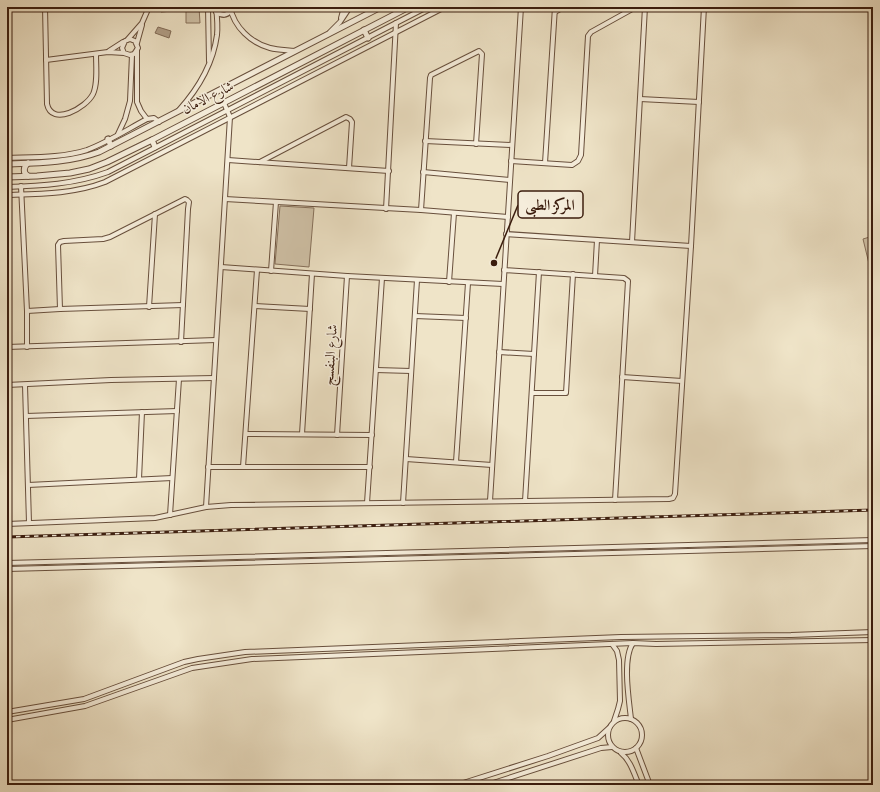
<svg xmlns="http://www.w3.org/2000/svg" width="880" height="792" viewBox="0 0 880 792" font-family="'Libre Bodoni',Amiri,serif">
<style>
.green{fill:#d0c2a8;stroke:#86705b}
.water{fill:#b2a089;stroke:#826c58}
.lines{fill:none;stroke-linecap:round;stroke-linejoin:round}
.minor-casing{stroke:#684f3c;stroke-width:6}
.tertiary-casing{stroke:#684f3c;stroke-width:7}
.minor{stroke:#f5eddb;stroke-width:4}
.tertiary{stroke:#f5eddb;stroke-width:5}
.rail-casing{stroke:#3b1d0e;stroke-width:3}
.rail{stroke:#f5eddb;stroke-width:1.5;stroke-dasharray:4.5;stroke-linecap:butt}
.labels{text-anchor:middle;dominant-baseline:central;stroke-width:3;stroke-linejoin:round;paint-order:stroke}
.street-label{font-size:14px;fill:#3b1d0e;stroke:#f5eddb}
.leader{fill:none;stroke:#3b1d0e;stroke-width:1.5}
.callout-dot{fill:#3b1d0e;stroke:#f5eddb;stroke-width:1.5}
.callout{fill:#f5eddb;stroke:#3b1d0e;stroke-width:1.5}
.callout-label{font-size:15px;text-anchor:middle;font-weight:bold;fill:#3b1d0e}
</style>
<rect width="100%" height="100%" fill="#efe4c8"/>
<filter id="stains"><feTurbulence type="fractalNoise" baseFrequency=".005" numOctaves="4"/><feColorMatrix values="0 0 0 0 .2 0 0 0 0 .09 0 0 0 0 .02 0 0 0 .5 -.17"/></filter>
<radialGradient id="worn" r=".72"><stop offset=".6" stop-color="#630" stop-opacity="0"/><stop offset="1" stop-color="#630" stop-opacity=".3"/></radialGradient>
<g class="green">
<polygon points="160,7 183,7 184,10 161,12"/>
<polygon points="186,7 199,7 200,23 186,23"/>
<polygon points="280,206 314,208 309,267 275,264"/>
<polygon points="873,236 873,272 871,272 863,239"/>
</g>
<polygon class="water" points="158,27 171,31 169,38 155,33"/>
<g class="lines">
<g class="minor-casing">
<g id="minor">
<path d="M45,7L47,104C52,127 86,108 93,94C98,83 96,67 96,54"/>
<polyline points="208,7 209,61"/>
<path d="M230,7C234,27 251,43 270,48C278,50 287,50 295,51"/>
<path d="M216,12C222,16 227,16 231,10"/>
<polyline points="555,12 564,7"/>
<polyline points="7,18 9,18"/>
<polyline points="341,18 344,7"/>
<polyline points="330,32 340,22 350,7"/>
<polyline points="128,39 142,23 149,7"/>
<polyline points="137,43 142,25"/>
<polyline points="137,50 137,102 141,111 147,119"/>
<polyline points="109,51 123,42"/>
<polyline points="46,60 108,52 124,53 130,55 134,54 138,48 135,41 130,39 125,41 122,48 124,53"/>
<polyline points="640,99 699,102"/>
<path d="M179,110C198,89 213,64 217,35C218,26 217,16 216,7"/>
<polyline points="118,134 125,119 130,101 132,55"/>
<polyline points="425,141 512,145"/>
<path d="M7,158C33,157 62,158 87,150C108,142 128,129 147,119L154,118L159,122"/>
<polyline points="228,160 389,171"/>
<polyline points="511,161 572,165 578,161 581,155 588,36 591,32 636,7"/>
<polyline points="260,162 346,117 350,119 352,122 349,168"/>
<polyline points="545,163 555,7"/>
<polyline points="423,172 510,180"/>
<polyline points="21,186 27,311 27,347"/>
<path d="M7,187C41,186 75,184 108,172L427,7"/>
<path d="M7,195C39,194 74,194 105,182L445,7"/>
<polyline points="225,199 421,210 508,217"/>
<polyline points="386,209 396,23"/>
<polyline points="421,210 430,78 431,75 479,51 482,54 476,144"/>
<polyline points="506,234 691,246"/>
<polyline points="632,242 645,7"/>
<polyline points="221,267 347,276 503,284"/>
<polyline points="504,270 624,278 628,281 615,500"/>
<polyline points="271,271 276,202"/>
<polyline points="595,276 597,240"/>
<polyline points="449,282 454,213"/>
<polyline points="255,306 310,309"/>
<polyline points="149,307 155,214"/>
<polyline points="60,309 58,245 60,242 64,241 103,239 110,237 185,199 187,200 189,202 188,209 181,342"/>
<polyline points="27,311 60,309 183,305"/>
<polyline points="415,316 466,318"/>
<polyline points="7,347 216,340"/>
<polyline points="499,352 534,354"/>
<polyline points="376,370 411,371"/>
<polyline points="622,377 682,381"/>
<polyline points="7,385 111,380 214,378"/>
<polyline points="25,385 29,523"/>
<polyline points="532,393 566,393 573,274"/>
<polyline points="26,416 177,411"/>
<polyline points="246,434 372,435"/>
<polyline points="302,434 312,274"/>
<polyline points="337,435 347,276"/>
<polyline points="406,459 492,465"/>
<polyline points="456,462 468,283"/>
<polyline points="208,467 370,467"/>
<polyline points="243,467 257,270"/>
<polyline points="139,479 142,412"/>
<polyline points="28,485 172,478"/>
<polyline points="490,501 521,7"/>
<polyline points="525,501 539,272"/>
<polyline points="367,503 382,278"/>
<polyline points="403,503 417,280"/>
<polyline points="206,507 230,117 224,103"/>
<polyline points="170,515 179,379"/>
<polyline points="7,524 155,518 206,507 231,505 669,499 673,498 675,494 691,246 704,7"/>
<polyline points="7,563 873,540"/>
<polyline points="7,569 873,546"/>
<polyline points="612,644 617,651 619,660 620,701 618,709 614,721"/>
<polyline points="7,712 84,699 184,662 198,659 245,652 621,637 791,635 873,632"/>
<circle cx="625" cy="735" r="17"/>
<path d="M631,719C629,700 622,659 633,643"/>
<polyline points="7,720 85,706 192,668 252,659 633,643 656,644 873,640"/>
<polyline points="636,748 650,785"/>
<path d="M621,753C631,761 634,774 639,785"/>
<polyline points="457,785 548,756 598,738 609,728"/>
<polyline points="487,785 601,748 612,747"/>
</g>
</g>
<g class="tertiary-casing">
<g id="tertiary">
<polyline points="364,30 368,38"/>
<polyline points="108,139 111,146"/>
<polyline points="152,140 155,147"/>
<path d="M28,163C23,167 23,173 28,176"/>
<path d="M7,164C38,163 69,163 99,152L381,7"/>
<polyline points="7,177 37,176 70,173 89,169 107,162 152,140 409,7"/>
</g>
</g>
<use href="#minor" class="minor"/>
<use href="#tertiary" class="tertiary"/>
<g class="rail-casing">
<polyline id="rail" points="7,537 873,510"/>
</g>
<use href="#rail" class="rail"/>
</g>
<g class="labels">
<g class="street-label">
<text transform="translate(208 98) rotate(-27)">شارع الامان</text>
<text transform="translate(331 355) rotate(-86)">شارع البنفسج</text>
</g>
</g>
<path class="leader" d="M494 263L518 205"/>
<circle class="callout-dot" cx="494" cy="263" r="4"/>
<rect class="callout" x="518" y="191" width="65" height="27" rx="4"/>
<g class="callout-label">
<text x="550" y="210">المركز الطبى</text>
</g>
<rect width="880" height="792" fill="none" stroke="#efe4c8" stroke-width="24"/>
<rect x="8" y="8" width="864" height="776" fill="none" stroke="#3b1d0e" stroke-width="2"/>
<rect x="12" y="12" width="856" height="768" fill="none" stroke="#3b1d0e"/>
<rect width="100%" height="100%" filter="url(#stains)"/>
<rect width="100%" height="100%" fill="url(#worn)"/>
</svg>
